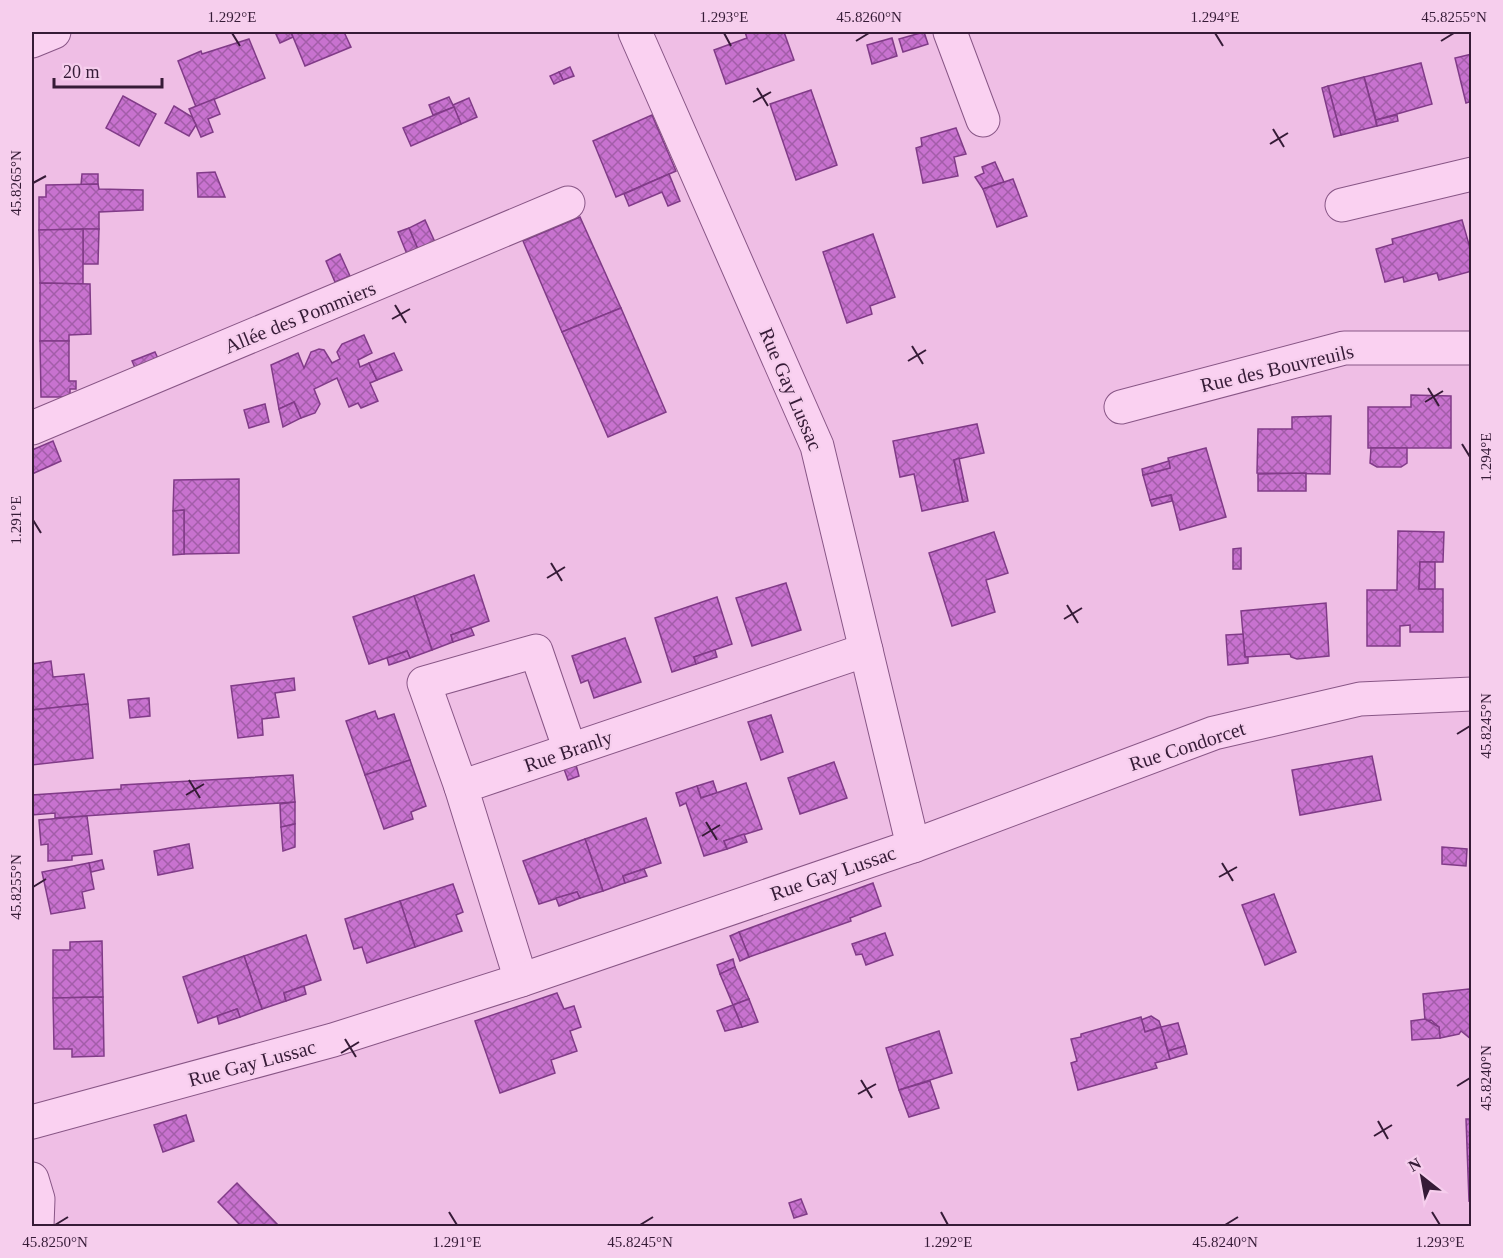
<svg xmlns="http://www.w3.org/2000/svg" width="1503" height="1258" viewBox="0 0 1503 1258" font-family="Georgia,serif">
<style>
.building{fill:url(#building-cross-hatch);stroke:#813b88;stroke-width:1.5}
.lines{fill:none;stroke-linecap:round;stroke-linejoin:round}
.minor-casing{stroke:#885686;stroke-width:35}
.minor{stroke:#fad1f1;stroke-width:33}
.ticks{fill:none;stroke:#361b37;stroke-width:2}
.labels{text-anchor:middle;dominant-baseline:central;stroke-width:4.5;stroke-linejoin:round;paint-order:stroke}
.street-label{font-size:20px;fill:#361b37;stroke:#f6ceed}
.neatline{fill:none;stroke:#361b37;stroke-width:2}
.ticks-label{font-size:15px;text-anchor:middle;fill:#361b37}
</style>
<defs>
<pattern id="building-cross-hatch" width="8" height="8" patternUnits="userSpaceOnUse" patternTransform="scale(1.5)"><rect width="8" height="8" fill="#c872cf"/><path d="M0 0l8 8M0 8l8-8" fill="none" stroke="#a35da9"/></pattern>
</defs>
<rect width="100%" height="100%" fill="#efbee5"/>
<g class="building">
<polygon points="275,32 291,32 293,37 280,43"/>
<polygon points="291,32 344,32 351,47 305,66"/>
<polygon points="745,32 784,32 794,60 726,84 714,50 747,38"/>
<polygon points="924,32 928,44 903,52 899,39"/>
<polygon points="892,38 897,56 872,64 867,45"/>
<polygon points="249,39 265,78 196,107 178,61 201,51 202,54"/>
<polygon points="1472,54 1472,101 1466,103 1455,58"/>
<polygon points="1421,63 1432,104 1376,120 1364,77"/>
<polygon points="570,67 574,76 563,80 559,72"/>
<polygon points="559,72 563,80 554,84 550,76"/>
<polygon points="1364,77 1377,126 1341,135 1328,86"/>
<polygon points="1328,86 1341,135 1334,137 1322,88"/>
<polygon points="811,90 837,165 796,180 770,104"/>
<polygon points="123,96 156,114 139,146 106,128"/>
<polygon points="449,97 454,107 433,115 429,105"/>
<polygon points="469,98 477,117 461,124 453,105"/>
<polygon points="214,99 220,114 208,119 213,132 201,137 189,109"/>
<polygon points="174,106 192,117 196,125 189,136 165,123"/>
<polygon points="454,107 461,124 411,146 403,128"/>
<polygon points="652,115 676,171 616,197 593,141"/>
<polygon points="1397,115 1398,121 1377,126 1376,120"/>
<polygon points="956,128 966,154 954,157 958,176 923,183 916,148 922,146 921,138"/>
<polygon points="995,162 1004,182 983,189 975,177 984,173 982,167"/>
<polygon points="215,172 225,197 198,197 197,173"/>
<polygon points="82,174 98,174 98,184 81,185"/>
<polygon points="669,174 680,201 668,206 662,192 629,206 624,194"/>
<polygon points="1013,179 1027,216 997,227 983,189"/>
<polygon points="98,184 99,189 143,190 143,210 99,212 99,229 39,230 39,197 46,197 46,185"/>
<polygon points="580,217 621,308 562,332 523,241"/>
<polygon points="425,220 439,251 422,259 409,228"/>
<polygon points="1462,220 1472,255 1472,271 1439,280 1437,273 1404,282 1403,277 1385,282 1376,249 1393,244 1392,239"/>
<polygon points="409,228 422,259 411,264 398,232"/>
<polygon points="83,229 99,229 98,264 83,264"/>
<polygon points="83,229 83,284 40,283 39,230"/>
<polygon points="873,234 895,297 870,306 872,314 847,323 823,252"/>
<polygon points="340,254 350,276 335,282 326,261"/>
<polygon points="40,283 90,284 91,334 69,335 69,341 40,341"/>
<polygon points="621,308 666,412 608,437 562,332"/>
<polygon points="364,335 372,353 358,360 360,367 369,363 377,380 370,383 378,401 361,408 358,403 349,407 337,378 314,389 320,404 315,413 301,418 294,402 279,409 271,365 298,353 304,368 311,352 319,349 324,350 332,363 340,359 337,352 342,344"/>
<polygon points="40,341 69,341 69,381 76,381 76,389 70,389 70,397 41,397"/>
<polygon points="155,352 163,369 140,379 132,361"/>
<polygon points="394,353 402,370 377,380 369,363"/>
<polygon points="1411,395 1451,396 1451,448 1368,448 1368,407 1411,407"/>
<polygon points="294,402 301,418 283,427 279,409"/>
<polygon points="265,404 269,422 249,428 244,410"/>
<polygon points="1331,416 1330,474 1257,473 1258,429 1292,429 1292,417"/>
<polygon points="977,424 984,453 954,460 963,502 922,511 914,474 900,477 893,441"/>
<polygon points="53,441 61,461 32,474 32,450"/>
<polygon points="1206,448 1226,517 1180,530 1171,495 1150,500 1143,475 1170,468 1168,458"/>
<polygon points="1371,448 1407,448 1407,463 1401,467 1377,467 1370,463"/>
<polygon points="959,458 968,501 963,502 954,460"/>
<polygon points="1169,461 1170,468 1143,475 1142,469"/>
<polygon points="1306,473 1306,491 1258,491 1258,474"/>
<polygon points="239,479 239,553 184,554 184,510 173,511 174,480"/>
<polygon points="1171,495 1172,501 1152,506 1150,500"/>
<polygon points="184,510 184,554 173,555 173,511"/>
<polygon points="1398,531 1444,532 1443,562 1420,562 1419,589 1443,589 1443,632 1410,632 1410,625 1400,626 1400,646 1367,646 1367,590 1397,590"/>
<polygon points="994,532 1008,573 986,580 995,612 952,626 929,553"/>
<polygon points="1241,548 1241,569 1233,569 1233,549"/>
<polygon points="1420,562 1435,562 1435,589 1419,589"/>
<polygon points="474,575 489,621 451,635 453,642 432,650 414,596"/>
<polygon points="786,583 801,630 752,646 736,598"/>
<polygon points="414,596 432,650 410,658 407,651 369,664 353,617"/>
<polygon points="717,597 732,644 694,657 696,664 672,672 655,618"/>
<polygon points="1326,603 1329,656 1297,659 1291,657 1290,654 1245,657 1241,611"/>
<polygon points="471,628 474,635 453,642 451,635"/>
<polygon points="1243,634 1245,657 1248,657 1248,663 1228,665 1226,635"/>
<polygon points="625,638 641,682 594,698 588,680 581,683 572,656"/>
<polygon points="715,650 717,657 696,664 694,657"/>
<polygon points="407,651 410,658 389,665 387,658"/>
<polygon points="51,661 53,677 84,674 88,704 32,710 32,664"/>
<polygon points="294,678 295,690 275,693 279,717 262,719 263,735 238,738 231,686"/>
<polygon points="149,698 150,716 130,718 128,700"/>
<polygon points="88,704 93,758 32,765 32,710"/>
<polygon points="375,711 378,719 394,714 410,760 365,775 346,721"/>
<polygon points="771,715 783,752 761,760 748,722"/>
<polygon points="1372,756 1381,800 1300,815 1292,770"/>
<polygon points="410,760 426,806 411,812 413,819 384,829 365,775"/>
<polygon points="834,762 847,798 800,814 788,778"/>
<polygon points="576,765 579,776 568,780 564,769"/>
<polygon points="293,775 295,802 55,818 55,813 32,815 32,795 121,789 121,785"/>
<polygon points="713,781 717,793 701,798 697,786"/>
<polygon points="746,783 762,829 724,841 727,849 704,856 686,803 680,806 676,793 697,786 701,798"/>
<polygon points="295,802 295,824 281,827 280,804"/>
<polygon points="87,816 92,854 72,856 72,860 48,861 48,844 41,845 39,820"/>
<polygon points="646,818 661,863 623,876 625,883 603,891 585,839"/>
<polygon points="295,824 295,847 283,851 281,827"/>
<polygon points="744,834 747,842 727,849 724,841"/>
<polygon points="585,839 603,891 580,898 577,892 539,904 523,861"/>
<polygon points="189,844 193,868 158,875 154,851"/>
<polygon points="1442,847 1467,849 1466,866 1442,864"/>
<polygon points="102,860 104,869 91,872 89,863"/>
<polygon points="89,863 94,889 82,892 85,908 51,914 42,872"/>
<polygon points="644,869 647,876 625,883 623,876"/>
<polygon points="873,883 881,906 850,918 851,921 749,957 739,932"/>
<polygon points="453,884 463,912 456,915 462,931 415,947 400,901"/>
<polygon points="577,892 580,898 559,906 556,898"/>
<polygon points="1274,894 1296,952 1265,965 1242,905"/>
<polygon points="400,901 415,947 367,963 362,947 354,949 345,919"/>
<polygon points="739,932 749,957 740,961 730,936"/>
<polygon points="885,933 893,955 866,965 862,954 856,955 852,944"/>
<polygon points="306,935 321,980 284,993 286,1001 262,1009 244,956"/>
<polygon points="102,941 103,997 53,998 53,950 70,950 70,942"/>
<polygon points="244,956 262,1009 240,1017 237,1009 198,1023 183,977"/>
<polygon points="733,959 735,967 720,974 717,965"/>
<polygon points="735,967 749,999 733,1005 720,974"/>
<polygon points="304,986 306,994 286,1001 284,993"/>
<polygon points="1469,989 1472,990 1472,1040 1461,1031 1459,1034 1440,1038 1439,1027 1431,1020 1425,1021 1423,994"/>
<polygon points="557,993 564,1009 574,1006 581,1027 570,1031 577,1051 551,1060 555,1073 500,1093 475,1021"/>
<polygon points="103,997 104,1056 72,1057 72,1049 54,1049 53,998"/>
<polygon points="749,999 758,1022 742,1027 733,1005"/>
<polygon points="733,1005 742,1027 725,1031 717,1011"/>
<polygon points="237,1009 240,1017 219,1024 217,1016"/>
<polygon points="1151,1016 1159,1021 1161,1027 1145,1032 1141,1020"/>
<polygon points="1141,1017 1145,1032 1161,1027 1170,1059 1155,1063 1157,1068 1078,1090 1071,1063 1077,1061 1071,1039 1081,1037 1081,1034"/>
<polygon points="1425,1019 1439,1027 1440,1038 1412,1040 1411,1021"/>
<polygon points="1178,1023 1185,1046 1168,1051 1161,1027"/>
<polygon points="939,1031 952,1073 899,1090 886,1048"/>
<polygon points="1185,1046 1187,1054 1170,1059 1168,1051"/>
<polygon points="930,1081 939,1108 909,1117 899,1090"/>
<polygon points="186,1115 194,1141 163,1152 154,1125"/>
<polygon points="1466,1119 1472,1119 1472,1200 1469,1201"/>
<polygon points="237,1183 279,1226 241,1226 218,1202"/>
<polygon points="801,1199 807,1214 794,1218 789,1203"/>
</g>
<g class="lines">
<g class="minor-casing">
<g id="minor">
<polyline points="950,32 983,120"/>
<polyline points="32,41 54,32"/>
<polyline points="1342,205 1472,174"/>
<polyline points="1121,407 1344,348 1472,348"/>
<polyline points="32,428 568,203"/>
<polyline points="461,787 424,683 536,651 570,750"/>
<polyline points="913,846 1214,733 1360,699 1472,694"/>
<polyline points="521,980 461,787 866,650"/>
<polyline points="32,1122 333,1040 521,980 913,846 817,446 635,32"/>
<polyline points="32,1179 38,1199 37,1226"/>
</g>
</g>
<use href="#minor" class="minor"/>
</g>
<path class="ticks" d="M232,33L240,46M724,33L731,46M1215,33L1223,46M856,41L869,33M1441,41L1454,33M757,88L768,106M753,102L771,92M1273,129L1284,147M1270,144L1288,133M33,183L46,176M395,305L406,323M392,319L410,309M912,346L923,364M908,361L926,350M1428,388L1439,406M1425,402L1443,391M1462,444L1470,457M33,520L41,533M551,563L562,581M547,578L565,567M1067,605L1078,623M1064,619L1082,608M1457,734L1470,726M189,780L200,798M186,795L204,784M706,822L717,840M702,836L720,825M1222,863L1233,881M1219,877L1237,867M33,887L46,879M345,1039L356,1057M341,1053L359,1042M861,1080L872,1098M1457,1086L1470,1078M858,1094L876,1084M1378,1121L1388,1139M1374,1136L1392,1125M449,1212L457,1225M941,1212L948,1225M1432,1212L1440,1225M55,1225L68,1217M640,1225L653,1217M1225,1225L1238,1217"/>
<g class="labels">
<g class="street-label">
<text transform="translate(300 317) rotate(-22)">Allée des Pommiers</text>
<text transform="translate(1277 368) rotate(-13)">Rue des Bouvreuils</text>
<text transform="translate(791 389) rotate(67)">Rue Gay Lussac</text>
<text transform="translate(1187 746) rotate(-18)">Rue Condorcet</text>
<text transform="translate(568 751) rotate(-19)">Rue Branly</text>
<text transform="translate(833 873) rotate(-19)">Rue Gay Lussac</text>
<text transform="translate(252 1063) rotate(-15)">Rue Gay Lussac</text>
</g>
</g>
<rect width="1503" height="1258" fill="none" stroke="#f6ceed" stroke-width="66"/>
<g transform="translate(1422 1177) rotate(329)" stroke="#f6ceed" stroke-width="4.5" paint-order="stroke">
<path d="M0-4.5L10 22L0 15L-10 22Z" fill="#361b37"/>
<text y="-9" font-size="16" font-weight="bold" text-anchor="middle" fill="#361b37">N</text>
</g>
<path d="M54 78v9h108v-9" fill="none" stroke="#361b37" stroke-width="3"/>
<text x="63" y="78" font-size="18" fill="#361b37" stroke="#f6ceed" stroke-width="4.5" paint-order="stroke">20 m</text>
<rect x="33" y="33" width="1437" height="1192" class="neatline"/>
<g class="ticks-label">
<text x="232" y="22">1.292°E</text>
<text x="724" y="22">1.293°E</text>
<text x="869" y="22">45.8260°N</text>
<text x="1215" y="22">1.294°E</text>
<text x="1454" y="22">45.8255°N</text>
<text transform="translate(16 183) rotate(-90)" y="5">45.8265°N</text>
<text transform="translate(1486 457) rotate(-90)" y="5">1.294°E</text>
<text transform="translate(16 520) rotate(-90)" y="5">1.291°E</text>
<text transform="translate(1486 726) rotate(-90)" y="5">45.8245°N</text>
<text transform="translate(16 887) rotate(-90)" y="5">45.8255°N</text>
<text transform="translate(1486 1078) rotate(-90)" y="5">45.8240°N</text>
<text x="55" y="1247">45.8250°N</text>
<text x="457" y="1247">1.291°E</text>
<text x="640" y="1247">45.8245°N</text>
<text x="948" y="1247">1.292°E</text>
<text x="1225" y="1247">45.8240°N</text>
<text x="1440" y="1247">1.293°E</text>
</g>
</svg>
